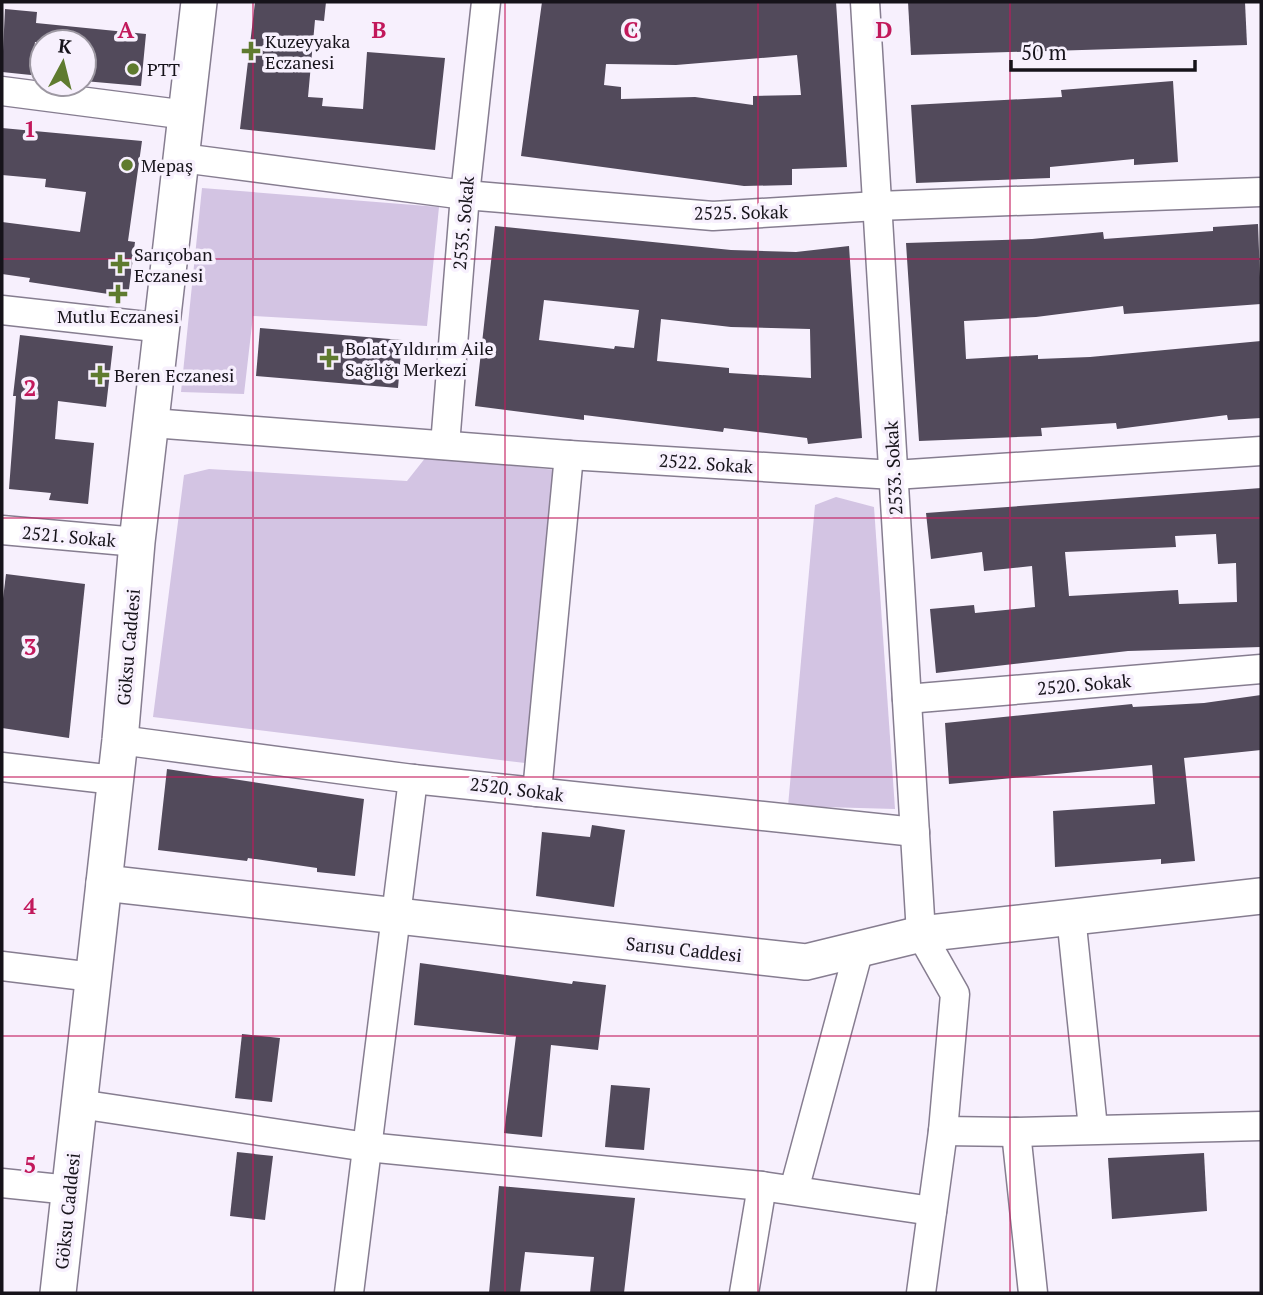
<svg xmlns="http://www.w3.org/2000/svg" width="1263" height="1295" viewBox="0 0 1263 1295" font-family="'PT Serif',serif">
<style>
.green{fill:#d3c4e3}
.building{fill:#524a5b;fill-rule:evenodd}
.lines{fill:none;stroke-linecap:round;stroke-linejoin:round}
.minor-casing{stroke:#867d90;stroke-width:31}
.tertiary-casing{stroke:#867d90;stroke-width:38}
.minor{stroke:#fff;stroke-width:28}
.tertiary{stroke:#fff;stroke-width:35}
.grid{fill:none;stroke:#c2185b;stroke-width:2;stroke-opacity:0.55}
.poi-dot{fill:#5f7b2f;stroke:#f7f0fd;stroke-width:2.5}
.labels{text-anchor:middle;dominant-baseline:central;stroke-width:7;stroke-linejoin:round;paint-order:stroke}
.poi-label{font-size:18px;fill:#16131a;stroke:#f7f0fd;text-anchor:start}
.street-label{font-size:18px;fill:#16131a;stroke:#f7f0fd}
.grid-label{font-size:23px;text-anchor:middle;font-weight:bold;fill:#c2185b;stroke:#f7f0fd;stroke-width:7;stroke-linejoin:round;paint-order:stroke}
</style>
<rect width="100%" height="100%" fill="#f7f0fd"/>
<g class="green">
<polygon points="202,188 439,207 427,326 253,316 244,394 181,392"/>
<polygon points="426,457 556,470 525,763 153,717 184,475 209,469 407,481"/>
<polygon points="836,497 874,507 895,809 788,806 815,505"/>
</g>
<g class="building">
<polygon points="255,2 326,2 324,21 315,20 308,97 323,98 322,106 363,109 367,52 445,58 435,150 240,129"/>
<path d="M542,2H836L847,167L792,169V185L744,186L521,156ZM797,55L801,95L753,96V105L695,97L621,99V87L604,85L606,64L676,65Z"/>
<polygon points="908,2 1245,2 1247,45 911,55"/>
<polygon points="5,9 37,12 36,23 146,34 141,86 84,81 84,42 35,42 31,75 2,72"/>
<polygon points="1173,81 1178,162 1134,165 1134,159 1050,167 1050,178 916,183 911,105 1062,97 1061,90"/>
<polygon points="2,128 142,141 128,241 135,242 128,297 29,282 30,278 2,274 2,222 80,232 86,192 45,187 46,179 2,175"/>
<polygon points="1258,224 1261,304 1124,314 1123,306 1036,317 964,321 966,359 1038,355 1038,359 1090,357 1261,341 1261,418 1228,420 1227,415 1117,429 1116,423 1041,428 1042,436 919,441 906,243 1032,239 1103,232 1104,239 1213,231 1213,227"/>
<path d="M495,226L731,250L796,252L849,246L862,438L808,444L807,438L724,428L723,432L584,415V420L475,406ZM544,300L639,310L634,348L615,346L614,349L539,340ZM661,319L731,327L810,329L811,378L729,373V368L657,361Z"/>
<polygon points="260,328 402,340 398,388 256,376"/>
<polygon points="20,335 113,346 106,407 58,401 55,439 94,443 88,504 49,500 51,493 9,489 16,396 13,396"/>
<path d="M1261,488V647L1128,651L936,673L930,609L974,605L975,613L1035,607L1032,566L984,571L982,552L931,559L926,513ZM1216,534L1218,564L1236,563L1237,602L1179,604L1178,590L1069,596L1065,552L1176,547L1175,536Z"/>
<polygon points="6,574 85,584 69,738 2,728 2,607"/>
<polygon points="1261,695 1261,750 1184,758 1195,861 1161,864 1161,859 1055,867 1053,811 1155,804 1152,765 949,784 945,723 1132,704 1133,707 1204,703"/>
<polygon points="167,769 364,799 355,876 317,872 317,868 248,858 247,861 158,850"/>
<polygon points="592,825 625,830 614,907 536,896 542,832 590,837"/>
<polygon points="420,963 572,984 573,981 606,985 598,1050 551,1045 542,1137 504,1133 516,1036 414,1025"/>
<polygon points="242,1034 280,1038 272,1102 235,1098"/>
<polygon points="611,1085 650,1088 644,1150 605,1147"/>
<polygon points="237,1152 273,1156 265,1220 230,1216"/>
<polygon points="1204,1153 1207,1211 1112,1219 1108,1158"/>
<polygon points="499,1186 635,1198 624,1293 590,1293 594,1257 525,1252 520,1293 489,1293"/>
</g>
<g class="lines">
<g class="minor-casing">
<g id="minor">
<polyline points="865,2 921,934 955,994 943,1131 921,1293"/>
<polyline points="2,91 187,115"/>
<polyline points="182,158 465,195 713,216 877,206 1261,192"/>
<polyline points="2,310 164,328"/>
<polyline points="152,423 569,455 894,475 1261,451"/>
<polyline points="445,445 465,195 486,2"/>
<polyline points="2,530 137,542"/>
<polyline points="907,699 1261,669"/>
<polyline points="120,740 413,779 915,832"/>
<polyline points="2,767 115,780"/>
<polyline points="537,792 569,455"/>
<polyline points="1071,916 1093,1128"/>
<polyline points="2,966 93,977"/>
<polyline points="79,1104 367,1147 762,1186 932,1211"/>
<polyline points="943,1131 1016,1132 1261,1126"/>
<polyline points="1016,1132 1033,1293"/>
<polyline points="2,1183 70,1190"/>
<polyline points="794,1190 859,949"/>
<polyline points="349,1293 413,779"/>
<polyline points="744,1293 762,1186"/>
</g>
</g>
<g class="tertiary-casing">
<g id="tertiary">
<polyline points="104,883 806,962 921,934 1261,896"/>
<polyline points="58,1293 120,740 137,542 199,2"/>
</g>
</g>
<use href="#minor" class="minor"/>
<use href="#tertiary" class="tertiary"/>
</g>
<path class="grid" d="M253,2V1293M505,2V1293M758,2V1293M1010,2V1293M2,259H1261M2,518H1261M2,777H1261M2,1036H1261"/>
<g class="poi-dot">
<path d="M247.5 40.5h7v7h7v7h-7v7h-7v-7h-7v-7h7z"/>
<circle cx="133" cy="69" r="7"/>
<circle cx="127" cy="165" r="7"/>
<path d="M116.5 253.5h7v7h7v7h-7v7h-7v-7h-7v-7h7z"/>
<path d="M114.5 283.5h7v7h7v7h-7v7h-7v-7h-7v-7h7z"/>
<path d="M325.5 347.5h7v7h7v7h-7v7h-7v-7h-7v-7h7z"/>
<path d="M96.5 364.5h7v7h7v7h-7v7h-7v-7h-7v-7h7z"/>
</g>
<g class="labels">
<g class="poi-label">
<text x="265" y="41">Kuzeyyaka<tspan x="265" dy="21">Eczanesi</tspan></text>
<text x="147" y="69">PTT</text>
<text x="141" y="165">Mepaş</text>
<text x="134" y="254">Sarıçoban<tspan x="134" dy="21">Eczanesi</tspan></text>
<text x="118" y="316" text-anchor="middle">Mutlu Eczanesi</text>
<text x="345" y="348">Bolat Yıldırım Aile<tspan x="345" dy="21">Sağlığı Merkezi</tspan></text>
<text x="114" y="375">Beren Eczanesi</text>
</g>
<g class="street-label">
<text transform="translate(741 212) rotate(-1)">2525. Sokak</text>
<text transform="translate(463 223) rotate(-85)">2535. Sokak</text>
<text transform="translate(706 463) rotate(4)">2522. Sokak</text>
<text transform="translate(893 468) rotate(-93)">2533. Sokak</text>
<text transform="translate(69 536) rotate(5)">2521. Sokak</text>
<text transform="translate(128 647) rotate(-85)">Göksu Caddesi</text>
<text transform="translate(1084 684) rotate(-5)">2520. Sokak</text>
<text transform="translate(517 789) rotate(7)">2520. Sokak</text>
<text transform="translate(684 949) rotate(6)">Sarısu Caddesi</text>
<text transform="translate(67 1211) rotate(-84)">Göksu Caddesi</text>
</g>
</g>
<g class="grid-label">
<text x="126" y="38">A</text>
<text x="379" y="38">B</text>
<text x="631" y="38">C</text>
<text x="884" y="38">D</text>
<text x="30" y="137">1</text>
<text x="30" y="396">2</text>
<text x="30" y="655">3</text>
<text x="30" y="914">4</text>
<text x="30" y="1173">5</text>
</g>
<rect width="1263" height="1295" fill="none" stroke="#16131a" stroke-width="7"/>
<g transform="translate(63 63) rotate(7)"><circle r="33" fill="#f7f0fd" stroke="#9d98a2" stroke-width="2"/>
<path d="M0-5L12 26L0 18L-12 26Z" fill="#5f7b2f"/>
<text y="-10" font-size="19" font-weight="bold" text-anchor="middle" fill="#16131a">K</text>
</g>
<path d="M1011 60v10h184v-10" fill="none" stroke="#16131a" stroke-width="3.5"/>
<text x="1021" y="60" font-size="21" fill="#16131a" stroke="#f7f0fd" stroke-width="5" paint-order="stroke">50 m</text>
</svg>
